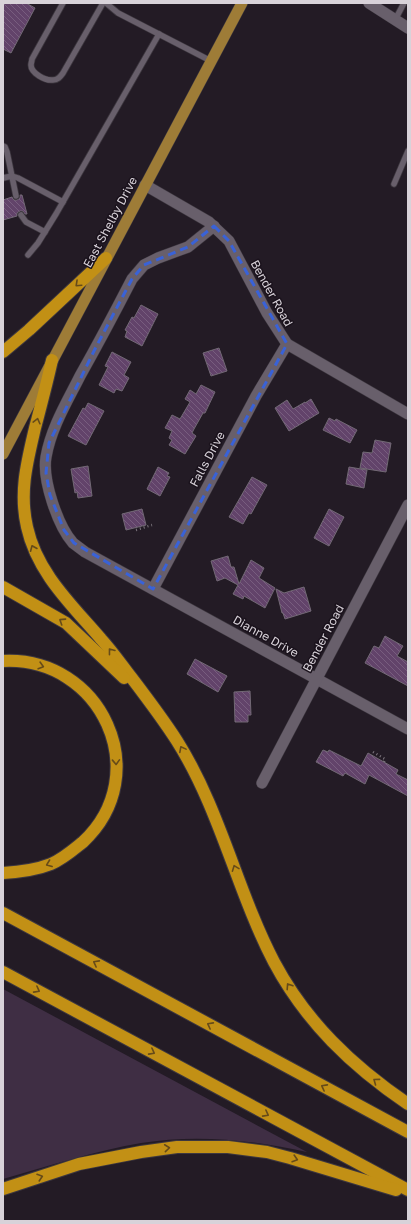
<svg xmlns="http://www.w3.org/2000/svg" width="411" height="1224" viewBox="0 0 411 1224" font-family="'Golos Text',sans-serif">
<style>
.grass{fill:#3f2e44}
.building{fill:url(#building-back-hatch);stroke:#726975}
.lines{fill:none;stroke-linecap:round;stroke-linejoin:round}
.service-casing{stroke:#3d373f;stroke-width:7}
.minor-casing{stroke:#3d373f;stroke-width:12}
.primary-casing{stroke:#3d373f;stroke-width:12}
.motorway-casing{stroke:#3d373f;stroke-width:14}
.path{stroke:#7e777f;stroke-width:2.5;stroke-dasharray:1 3;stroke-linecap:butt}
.service{stroke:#685f6b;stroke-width:5.5}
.minor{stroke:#685f6b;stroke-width:11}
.primary{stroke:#9e7c37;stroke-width:11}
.motorway{stroke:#c29015;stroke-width:12}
.oneway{stroke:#664b19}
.marked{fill:none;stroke:#3962d8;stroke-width:3;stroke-dasharray:8 5;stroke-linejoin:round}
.labels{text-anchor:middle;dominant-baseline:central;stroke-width:3;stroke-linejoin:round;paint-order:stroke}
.street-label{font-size:12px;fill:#d8d2d9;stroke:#1a121c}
</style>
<defs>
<pattern id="building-back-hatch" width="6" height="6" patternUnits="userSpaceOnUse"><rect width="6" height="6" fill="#62436a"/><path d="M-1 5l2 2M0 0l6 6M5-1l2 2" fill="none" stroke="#785d7f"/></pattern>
</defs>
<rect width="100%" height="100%" fill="#231b25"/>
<path class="grass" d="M3,989L290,1143L307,1152C253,1140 196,1134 141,1143C94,1151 49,1166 3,1179Z"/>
<g class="building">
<polygon points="3,3 26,3 35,8 11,53 3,49"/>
<polygon points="20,195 22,195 27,214 25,214 23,211 20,211 17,213 17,216 3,220 3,200 12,197 14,200 17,200 20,198"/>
<polygon points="141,305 158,314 142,346 125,337 127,331 125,330 132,317 134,318"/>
<polygon points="219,348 227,371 211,376 203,353"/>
<polygon points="112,352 131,362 124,375 129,378 122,391 116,389 114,393 99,385 108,367 105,366"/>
<polygon points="201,385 215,392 205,413 203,413 194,429 192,433 196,436 185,454 169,445 172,440 169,438 172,431 165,428 172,415 180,419 190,402 185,399 190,390 196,394"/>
<polygon points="311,399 319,413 289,431 275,408 287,400 293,409 305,402 305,403"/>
<polygon points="88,403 104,411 86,445 68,436 83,408 85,409"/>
<polygon points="329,418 335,421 336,419 357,430 350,443 323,430"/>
<polygon points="375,440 391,443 386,472 360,468 363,452 372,453"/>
<polygon points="88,466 92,496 78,498 77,492 75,493 71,469"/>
<polygon points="158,467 169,473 167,476 170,477 160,496 147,489"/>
<polygon points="349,467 367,470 364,488 346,484"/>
<polygon points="252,477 267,485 251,514 249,513 243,524 229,517"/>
<polygon points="142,509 146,525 126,530 122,514"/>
<polygon points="329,509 344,517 329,546 314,538"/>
<polygon points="228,556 231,567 234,567 239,584 251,560 264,568 259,578 275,588 265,608 244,596 243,599 233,594 238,585 225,578 217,581 211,561"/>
<polygon points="304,587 311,611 285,619 283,613 282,613 276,589 284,593"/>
<polygon points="385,636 403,646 397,656 408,662 408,686 365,663 374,646 379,648"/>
<polygon points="195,659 227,676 218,692 187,674"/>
<polygon points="250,691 251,715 248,715 248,722 235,722 234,692"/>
<polygon points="323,750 328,752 329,750 361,766 368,753 398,770 396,774 408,780 408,796 369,775 365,784 345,773 343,776 316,762"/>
</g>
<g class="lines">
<g class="service-casing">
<g id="service">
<path d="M63,3L32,59C32,61 31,63 31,65C31,73 45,81 53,80C58,80 60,77 63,73L103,3"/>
<polyline points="106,3 118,13 211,61"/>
<polyline points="395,20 404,3"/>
<polyline points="3,146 5,147 7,152 16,196"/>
<polyline points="3,178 12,176 18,178 63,202"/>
<polyline points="394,184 408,151"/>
<polyline points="21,215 26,222 45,232"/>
<polyline points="28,255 38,243 56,214 159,34"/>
</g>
</g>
<g class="minor-casing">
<g id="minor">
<polyline points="369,3 408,28"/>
<polyline points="145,185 209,222 229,241 267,313 287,344 408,414"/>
<path d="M214,226L188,247L158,258L144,265L132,279C115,312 98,344 80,376C67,402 51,428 46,457C42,480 58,526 73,543C77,546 81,549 85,552L408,729"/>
<polyline points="153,589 256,396 287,344"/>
<polyline points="262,783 408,505"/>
</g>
</g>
<g class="primary-casing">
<polyline id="primary" points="3,454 242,3"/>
</g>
<g class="motorway-casing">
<g id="motorway">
<polyline points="3,352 29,330 106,258"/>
<path d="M52,360C47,383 41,405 35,428C27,462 19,492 27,527C37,573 72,605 101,639C112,651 121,664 131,677C147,698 163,719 177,741C220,809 237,891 274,962C306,1022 352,1066 408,1104"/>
<polyline points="3,587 66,623 124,678"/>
<path d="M3,661C101,656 156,774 83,842C73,850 63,859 51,864C36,870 19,872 3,873"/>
<polyline points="3,913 408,1132"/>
<polyline points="3,972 408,1190"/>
<polyline points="3,1189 79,1164 141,1152 177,1147 228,1147 267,1152 290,1158 396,1190"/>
</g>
</g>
<g class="path">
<polyline points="136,530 152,525"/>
<polyline points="373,752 385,759 384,762"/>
</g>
<use href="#service" class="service"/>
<use href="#minor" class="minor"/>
<use href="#primary" class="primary"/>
<use href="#motorway" class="motorway"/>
</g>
<defs><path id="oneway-chevron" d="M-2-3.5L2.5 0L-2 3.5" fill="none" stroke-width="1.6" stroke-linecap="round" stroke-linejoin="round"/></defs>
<g class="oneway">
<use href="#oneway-chevron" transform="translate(78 284) rotate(137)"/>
<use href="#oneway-chevron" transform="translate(37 421) rotate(-76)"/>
<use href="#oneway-chevron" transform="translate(33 548) rotate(-113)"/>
<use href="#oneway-chevron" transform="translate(62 621) rotate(-147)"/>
<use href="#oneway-chevron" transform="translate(111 651) rotate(-128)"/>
<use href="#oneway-chevron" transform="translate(41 666) rotate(16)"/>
<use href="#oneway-chevron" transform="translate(182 749) rotate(-118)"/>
<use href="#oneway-chevron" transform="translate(116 762) rotate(88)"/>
<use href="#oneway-chevron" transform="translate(49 864) rotate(159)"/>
<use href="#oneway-chevron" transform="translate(235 868) rotate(-111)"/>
<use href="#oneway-chevron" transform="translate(96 963) rotate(-152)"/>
<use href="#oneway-chevron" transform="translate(289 986) rotate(-123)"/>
<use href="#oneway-chevron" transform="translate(37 990) rotate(28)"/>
<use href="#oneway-chevron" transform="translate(210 1025) rotate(-152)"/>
<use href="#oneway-chevron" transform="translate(152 1052) rotate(28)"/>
<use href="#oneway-chevron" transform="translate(376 1081) rotate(-144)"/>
<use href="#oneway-chevron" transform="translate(324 1087) rotate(-152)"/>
<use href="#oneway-chevron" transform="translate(266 1114) rotate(28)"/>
<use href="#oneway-chevron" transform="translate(167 1148) rotate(-6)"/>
<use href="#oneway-chevron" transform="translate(295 1159) rotate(17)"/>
<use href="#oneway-chevron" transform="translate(40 1177) rotate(-18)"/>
</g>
<path class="marked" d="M214,226L229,241L287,344L153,589L74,543L64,530L50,495L46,473L49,443L95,349L132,279L144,265L188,247Z"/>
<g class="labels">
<g class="street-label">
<text transform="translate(110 222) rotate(-62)">East Shelby Drive</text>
<text transform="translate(272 293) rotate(61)">Bender Road</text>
<text transform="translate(207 459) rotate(-62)">Falls Drive</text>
<text transform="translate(266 636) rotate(29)">Dianne Drive</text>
<text transform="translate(323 638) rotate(-62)">Bender Road</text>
</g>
</g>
<rect width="411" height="1224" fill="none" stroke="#d8d2d9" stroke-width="8"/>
</svg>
